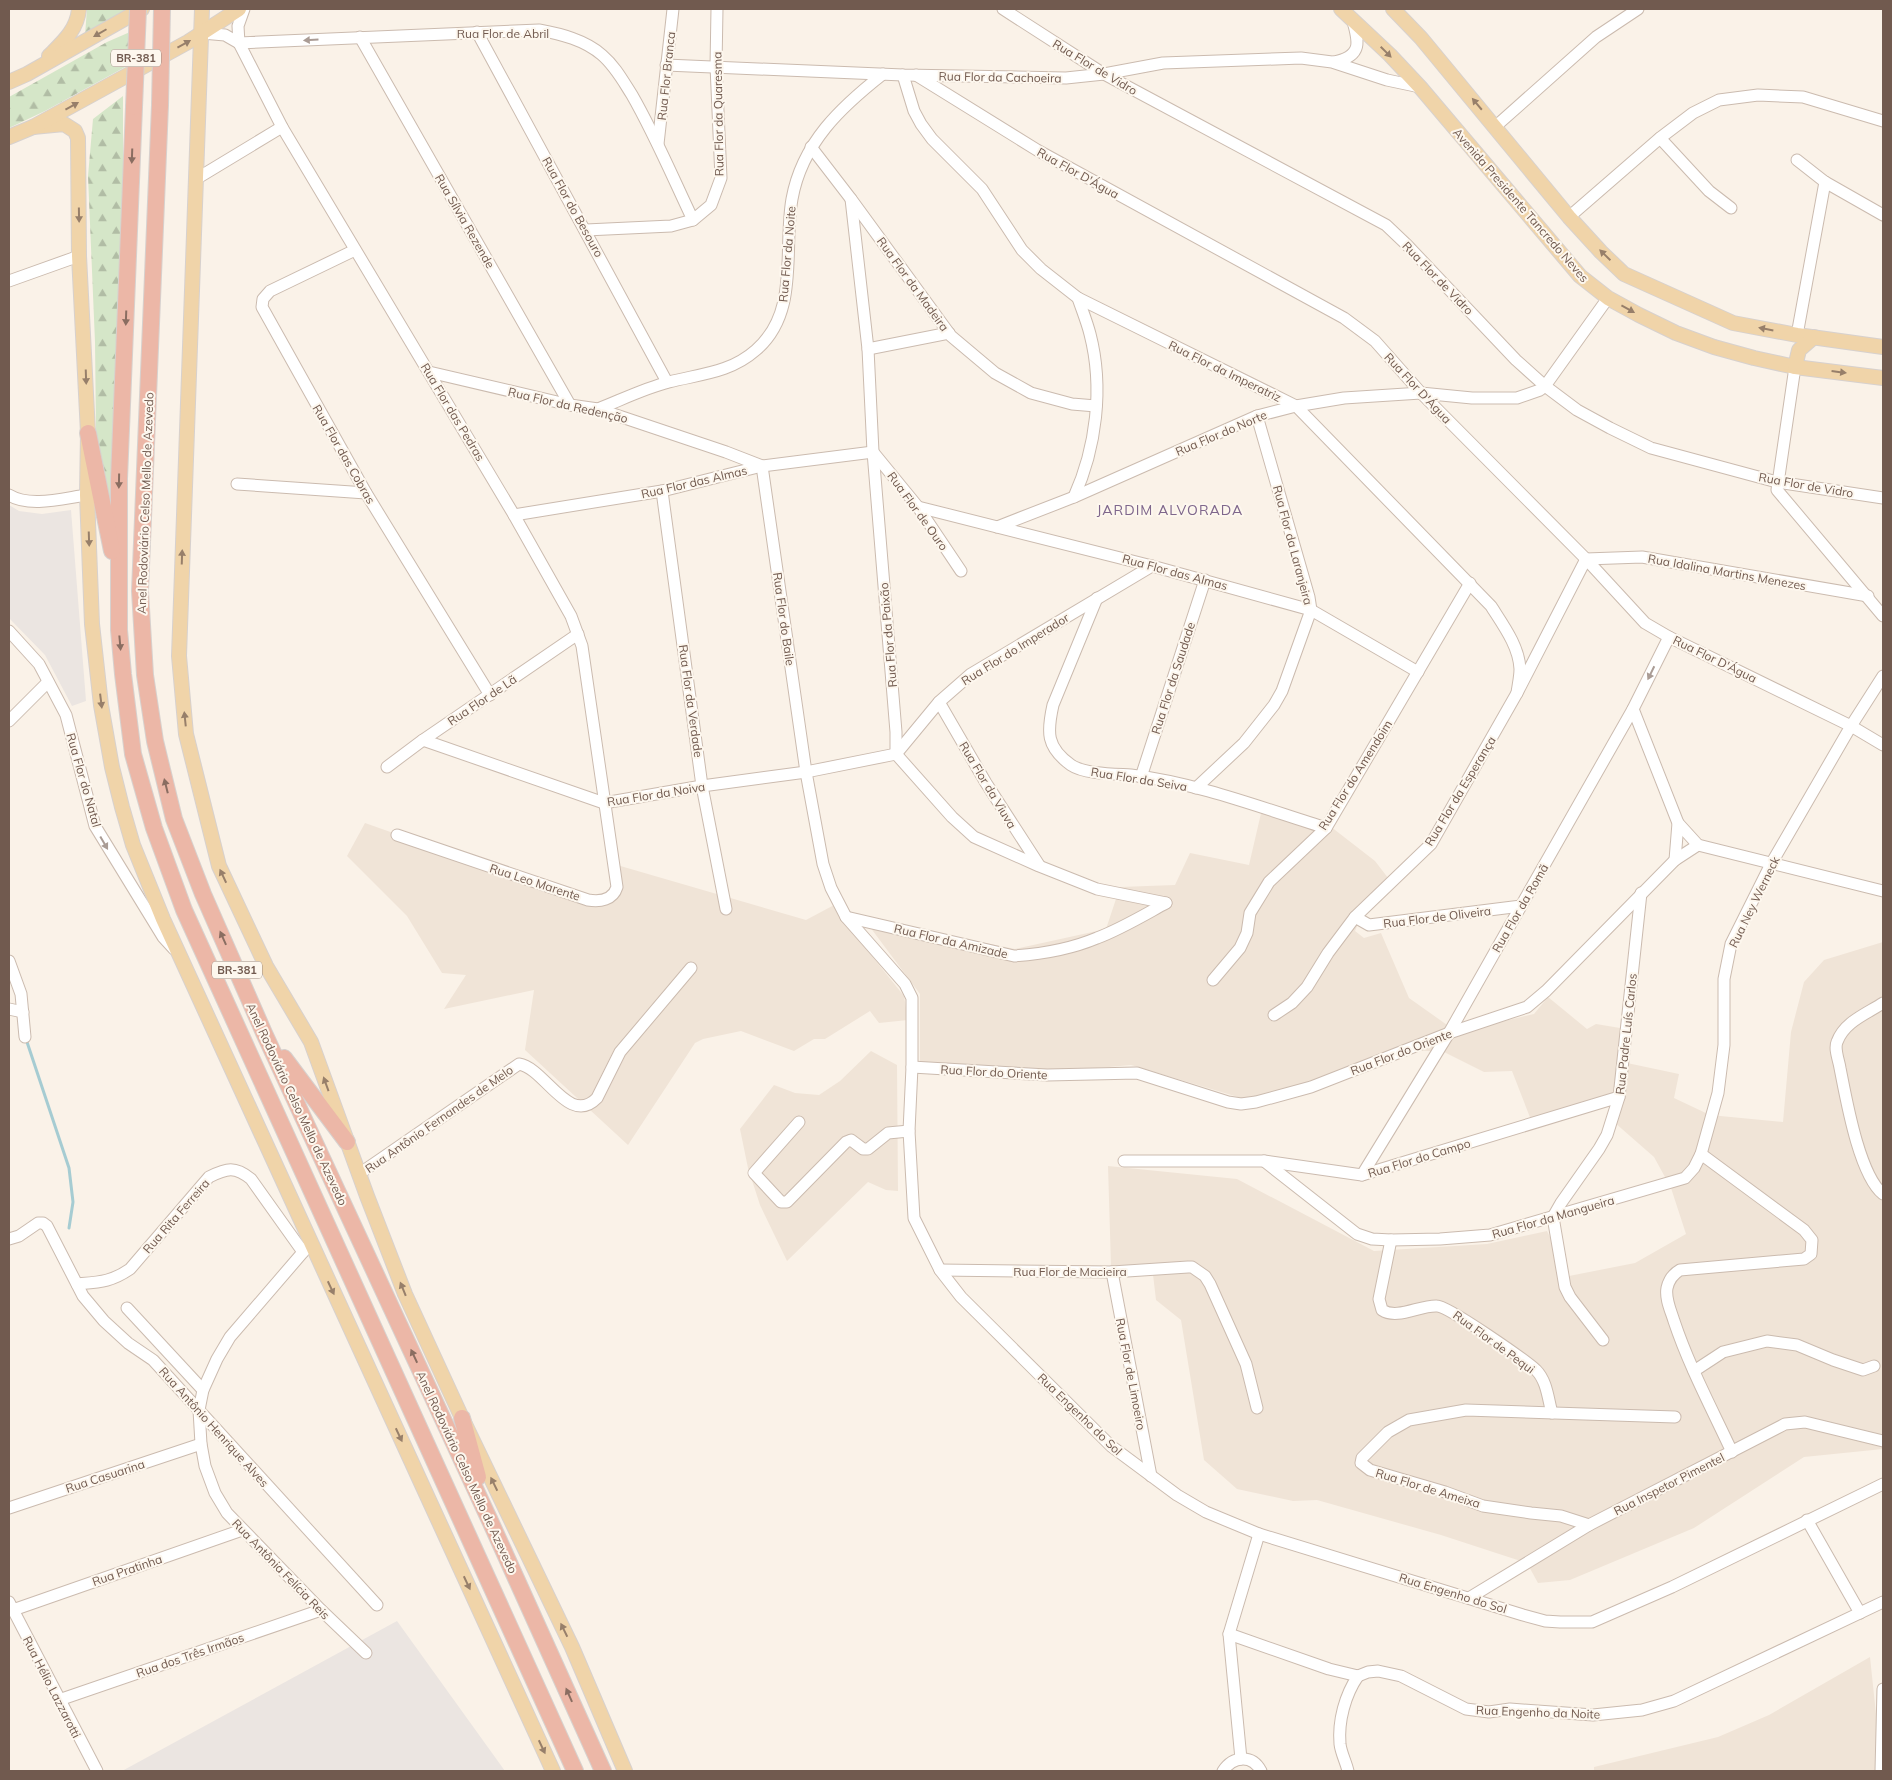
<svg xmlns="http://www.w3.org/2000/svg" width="1892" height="1780" viewBox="0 0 1892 1780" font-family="Mulish,sans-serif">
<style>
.residential{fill:#f0e4d7}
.industrial{fill:#ebe5e1}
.forest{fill:url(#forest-firs)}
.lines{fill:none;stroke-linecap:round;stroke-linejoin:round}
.stream{stroke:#a6ccd2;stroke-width:3}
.minor-casing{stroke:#cbbbaf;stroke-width:13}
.major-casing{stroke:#d7d1ce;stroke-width:16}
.highway-casing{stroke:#d7d1ce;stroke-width:18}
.minor{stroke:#fff;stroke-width:11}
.major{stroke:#f0d4a9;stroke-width:14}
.highway{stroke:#ecb7a7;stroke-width:16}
.highway-bridge-casing{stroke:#d7d1ce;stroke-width:18;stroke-linecap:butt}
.highway-bridge{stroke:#ecb7a7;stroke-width:16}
.oneway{fill:#977f6a}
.oneway2{fill:#aa9c95}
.oneway3{fill:#8a6d61}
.labels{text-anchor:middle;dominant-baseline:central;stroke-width:4;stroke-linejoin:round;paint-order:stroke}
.shield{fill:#fdf7ee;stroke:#9b897f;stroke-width:1}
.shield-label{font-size:11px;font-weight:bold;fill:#715a4f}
.street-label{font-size:12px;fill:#715a4f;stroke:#fdf7ee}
.neighbourhood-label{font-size:14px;letter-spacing:1px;fill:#7f678c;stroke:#fdf7ee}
</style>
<defs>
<pattern id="forest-firs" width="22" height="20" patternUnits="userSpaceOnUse" patternTransform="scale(1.25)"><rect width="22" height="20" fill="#d5e6c8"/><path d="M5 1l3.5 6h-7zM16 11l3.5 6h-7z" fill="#b1bda5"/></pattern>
</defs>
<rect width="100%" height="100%" fill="#faf2e8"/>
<g class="residential">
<polygon points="1262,809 1326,823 1375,861 1395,887 1361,917 1355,931 1364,938 1381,933 1409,998 1457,1032 1534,1014 1548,997 1587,1029 1596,1024 1632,1030 1627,1063 1679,1074 1674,1098 1710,1115 1783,1122 1791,1032 1804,982 1824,960 1883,942 1883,1449 1804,1457 1694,1528 1570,1580 1538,1583 1527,1563 1441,1535 1317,1500 1293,1501 1237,1489 1204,1460 1181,1320 1156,1300 1152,1266 1111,1266 1108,1166 1237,1179 1374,1251 1487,1244 1547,1231 1569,1276 1635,1263 1686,1234 1671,1188 1654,1157 1614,1122 1623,1094 1531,1120 1512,1071 1484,1072 1444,1052 1411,1050 1248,1100 1131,1065 1054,1072 920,1064 920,994 870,927 878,921 1015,949 1106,929 1120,887 1175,885 1190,853 1249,865"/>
<polygon points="365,823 580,899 604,899 617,890 617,865 806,920 836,904 843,920 904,996 908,1020 879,1023 870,1011 825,1039 814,1039 794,1051 741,1031 703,1039 695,1043 628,1145 525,1050 534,990 444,1009 466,975 442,973 407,916 347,856"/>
<polygon points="871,1051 897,1065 898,1191 886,1190 868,1182 787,1261 760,1205 748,1168 740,1129 774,1085 795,1093 819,1095 840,1081"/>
<polygon points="1870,1657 1882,1771 1594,1771 1594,1767 1718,1737 1769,1715"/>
</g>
<g class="industrial">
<polygon points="9,505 19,511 42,514 71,510 86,701 72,706 45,655 9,618"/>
<polygon points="397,1621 505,1771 122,1771"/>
</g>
<g class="forest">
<polygon points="87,9 129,9 85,35"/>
<polygon points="130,32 127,66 45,111 9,128 9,97 107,42"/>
<polygon points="123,96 123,296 111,519 96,430 95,342 88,176 93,119"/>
</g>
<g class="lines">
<polyline class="stream" points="27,1042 69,1168 73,1202 69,1228"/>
<g class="minor-casing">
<g id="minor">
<path d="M244,9L238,26L239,43L282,127L514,515L571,616L582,646L617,887C613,900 600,902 588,900L397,835"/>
<polyline points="1003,9 1104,74 1386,225 1407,245 1516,360 1545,386 1577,410 1610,428 1651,448 1777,482 1883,498"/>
<polyline points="477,32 667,382"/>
<polyline points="202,33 225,35 239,43"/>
<polyline points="360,37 570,405"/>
<path d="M239,43L539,30C561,34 585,40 602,55C615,66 623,81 632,95C655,135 673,178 693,220"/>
<path d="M1334,62C1363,56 1359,42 1352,18"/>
<polyline points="666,65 903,75 1066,78 1104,74 1163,63 1301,58 1332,62 1387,80 1420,87"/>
<path d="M903,75L914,111L921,124L932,139L982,189L1022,250L1041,269L1078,298L1296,406L1491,606C1503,625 1519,646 1520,669C1520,677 1518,685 1517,693"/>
<polyline points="916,75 1037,150 1344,318 1375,341 1421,393 1586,559 1645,623 1669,637 1851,726 1883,745"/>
<polyline points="1496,126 1596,37 1638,9"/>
<polyline points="1660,138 1709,191 1731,208"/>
<polyline points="658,144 673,9"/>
<polyline points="811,147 851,199 951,336 995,373 1031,393 1072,404 1096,406"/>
<polyline points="1797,160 1825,182 1883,215"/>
<polyline points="196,179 282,127"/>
<polyline points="851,199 868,349 873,452 896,732 896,754 952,817 974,837 1039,866 1097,889 1166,903"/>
<polyline points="1569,217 1660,138 1693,113 1719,100 1758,95 1803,97 1883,121"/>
<polyline points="586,230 671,226 693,220 711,205 721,178 716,66 717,9"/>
<polyline points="355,250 270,291 263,299 262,307 366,493 490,695"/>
<polyline points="9,281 79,256"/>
<polyline points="1797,335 1825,182"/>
<polyline points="868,349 949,333"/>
<polyline points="1795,367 1777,490 1883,616"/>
<polyline points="429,372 570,405 598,409 726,452 762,466 806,772 823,864 831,888 846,917 905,984 912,998 912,1067 909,1131 914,1218 940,1270 961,1297 1111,1446 1177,1495 1206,1512 1259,1534 1523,1615 1545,1621 1560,1622 1592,1622 1672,1587 1883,1484"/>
<path d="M598,409C621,400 645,388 669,382C700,374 730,373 756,350C800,312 783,250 792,199C802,143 841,107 883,74"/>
<polyline points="237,484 366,493"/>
<polyline points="662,491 702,786 726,909"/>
<path d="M9,495C30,508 64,498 87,495"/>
<path d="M1074,497C1096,448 1104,388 1090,334C1087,322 1082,310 1078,298"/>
<polyline points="918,507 1152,566 1311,610 1418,672"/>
<polyline points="514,515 662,491 762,466 873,452 918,507 961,571"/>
<polyline points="997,527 1074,497 1257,416 1296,406 1344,398 1421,393 1472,398 1517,398 1540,390 1545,386 1608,298"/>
<path d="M1097,598L1053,705C1047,732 1046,747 1071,765C1084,774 1115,774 1131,775C1197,783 1262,808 1326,828"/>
<polyline points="9,631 39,664 66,715 95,826 163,937 174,949"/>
<polyline points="939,702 986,783 1039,865"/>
<polyline points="1633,709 1678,823 1675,860"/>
<polyline points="9,721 48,682"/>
<polyline points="423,740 604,803 702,786 806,772 896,754"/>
<polyline points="896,754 939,702 971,674 1152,566"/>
<polyline points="387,767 423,740 578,634"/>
<polyline points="1141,777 1205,580"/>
<polyline points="1196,788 1244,743 1274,705 1282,691 1311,610 1309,597 1257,416"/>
<polyline points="1678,823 1698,845 1883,891"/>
<path d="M846,917L1014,956C1042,954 1071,949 1097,938C1121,929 1144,915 1166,903"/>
<polyline points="1355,917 1369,925 1521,906"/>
<polyline points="9,961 21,994 25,1037"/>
<polyline points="1213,980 1240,948 1247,933 1250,913 1269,882 1326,828 1470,583"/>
<path d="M1883,1003C1866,1014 1844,1022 1837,1042C1834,1049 1839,1061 1840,1068C1846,1098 1859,1175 1883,1194"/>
<polyline points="9,1009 23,1012"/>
<polyline points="1274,1015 1292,1003 1307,987 1328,953 1355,917 1431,844 1517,693 1586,559 1642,557 1868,596"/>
<polyline points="912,1067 1047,1075 1137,1073 1228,1102 1241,1104 1256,1102 1311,1087 1449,1033 1527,1007 1546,991 1675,860 1698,845"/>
<polyline points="799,1122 754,1173 781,1202 787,1202 846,1142 851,1140 863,1149 868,1149 888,1133 909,1131"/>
<path d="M1701,1154L1804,1230L1812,1240L1811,1254L1804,1259L1680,1270C1673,1274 1669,1279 1667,1288C1665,1299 1671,1311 1674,1321C1689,1366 1712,1409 1732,1452"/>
<polyline points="1124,1161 1264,1161 1362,1175 1619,1097"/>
<polyline points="1264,1161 1357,1234 1372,1239 1391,1240 1440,1239 1490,1235 1685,1178 1694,1168 1701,1154 1718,1093 1724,1045 1724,979 1731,944 1771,864 1851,726 1883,676"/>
<path d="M359,1174L519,1064C545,1068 569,1127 597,1098L620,1052L691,968"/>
<polyline points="1362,1175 1449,1033 1521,906 1633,709 1669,637"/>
<polyline points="9,1239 19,1236 38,1223 43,1223 47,1226 83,1296 104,1321 128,1343 153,1360 377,1605"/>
<path d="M1391,1240L1379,1299L1382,1310C1397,1320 1420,1305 1437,1306C1448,1306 1525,1360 1536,1370C1547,1381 1548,1399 1552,1413"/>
<polyline points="310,1244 230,1337 217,1359 203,1390 199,1410 201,1444 205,1466 215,1493 227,1513 321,1610 366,1653"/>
<polyline points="940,1270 1112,1272 1188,1267 1192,1267 1205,1276 1210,1284 1246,1364 1257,1408"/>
<polyline points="1112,1272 1151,1476"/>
<path d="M77,1284C100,1282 111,1282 130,1269L209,1177C227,1168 235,1166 251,1179L303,1252"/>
<polyline points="127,1308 203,1390"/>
<polyline points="1603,1340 1570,1297 1565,1287 1553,1217 1561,1203 1599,1149 1607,1135 1619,1097 1641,893"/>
<polyline points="1694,1371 1723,1352 1767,1341 1797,1345 1833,1360 1863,1370 1874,1366"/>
<polyline points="9,1508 201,1444"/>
<polyline points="1807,1520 1860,1613"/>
<polyline points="1589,1525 1561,1516 1531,1513 1483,1506 1445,1492 1370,1470 1361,1463 1362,1458 1388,1432 1409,1420 1466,1410 1675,1417"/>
<polyline points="1469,1598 1589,1525 1785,1424 1805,1422 1883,1441"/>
<polyline points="9,1602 97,1771"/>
<polyline points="13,1610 242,1530"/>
<polyline points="1229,1634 1329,1669 1358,1676"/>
<polyline points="1358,1676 1368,1672 1378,1671 1401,1676 1466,1709 1489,1712 1510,1709 1593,1715 1642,1710 1674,1701 1883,1602"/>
<polyline points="59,1700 321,1610"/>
<polyline points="1241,1759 1229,1634 1259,1534"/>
<path d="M1223,1771C1233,1756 1252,1754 1261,1771"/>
<path d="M1348,1771C1346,1762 1341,1753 1340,1744C1338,1721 1345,1695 1358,1676"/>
<polyline points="1881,1771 1883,1689"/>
</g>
</g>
<g class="major-casing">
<g id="major">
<polyline points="202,9 179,656 186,734 219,866 266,966 311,1042 367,1196 405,1294 462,1418 572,1647 625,1771"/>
<polyline points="1341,9 1390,55 1420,87 1580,276 1608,298 1639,315 1676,333 1714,347 1754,358 1795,367 1883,378"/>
<polyline points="1393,9 1421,38 1569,217 1601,252 1624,274 1733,323 1797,335 1883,347"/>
<path d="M49,56C63,42 77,30 79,9"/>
<polyline points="9,82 27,74 142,9"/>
<polyline points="33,127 64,124 75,131 78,138 79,256 88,433 87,495 92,624 101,705 112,767 122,807 133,845 163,919 553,1771"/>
<polyline points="9,137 33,127 188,42 239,9"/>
<polyline points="1795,367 1799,350 1814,337"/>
</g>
</g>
<g class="highway-casing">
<g id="highway">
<polyline points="160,105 140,591 145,675 155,741 174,819 203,894 264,1033 491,1523 603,1771"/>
<polyline points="134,107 119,479 119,630 123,674 133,754 154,828 184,910 575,1771"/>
<polyline points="88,433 112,551"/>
<polyline points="284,1058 347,1142"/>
<polyline points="462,1418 478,1477"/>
</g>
</g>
<use href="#minor" class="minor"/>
<use href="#major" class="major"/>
<use href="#highway" class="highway"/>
<g class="highway-bridge-casing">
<g id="highway-bridge">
<polyline points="160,105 162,9"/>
<polyline points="134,107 138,9"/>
</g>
</g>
<use href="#highway-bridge" class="highway-bridge"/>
</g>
<defs><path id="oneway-solid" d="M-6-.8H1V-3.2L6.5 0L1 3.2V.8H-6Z" transform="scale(1.25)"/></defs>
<g class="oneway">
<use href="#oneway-solid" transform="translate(100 33) rotate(150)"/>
<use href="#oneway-solid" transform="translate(184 44) rotate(-29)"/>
<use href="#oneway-solid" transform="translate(1386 52) rotate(45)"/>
<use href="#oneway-solid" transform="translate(1477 104) rotate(-130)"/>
<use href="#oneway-solid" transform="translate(72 106) rotate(-29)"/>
<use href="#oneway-solid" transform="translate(79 215) rotate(89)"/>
<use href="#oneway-solid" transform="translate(1605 255) rotate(-136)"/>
<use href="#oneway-solid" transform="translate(1628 309) rotate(29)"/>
<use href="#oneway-solid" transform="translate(1766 329) rotate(-169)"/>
<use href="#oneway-solid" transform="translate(1839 372) rotate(7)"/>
<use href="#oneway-solid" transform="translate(86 377) rotate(88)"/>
<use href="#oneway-solid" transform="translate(89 539) rotate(88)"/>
<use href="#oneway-solid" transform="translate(182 557) rotate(-88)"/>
<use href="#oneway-solid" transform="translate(101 701) rotate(83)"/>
<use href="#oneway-solid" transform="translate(185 719) rotate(-96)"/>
<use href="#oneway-solid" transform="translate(223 876) rotate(-115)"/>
<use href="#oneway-solid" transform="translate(326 1084) rotate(-110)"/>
<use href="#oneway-solid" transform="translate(331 1288) rotate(65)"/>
<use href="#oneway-solid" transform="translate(403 1289) rotate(-112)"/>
<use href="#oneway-solid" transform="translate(399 1435) rotate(65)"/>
<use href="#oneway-solid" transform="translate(494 1484) rotate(-116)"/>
<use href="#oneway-solid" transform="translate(467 1583) rotate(65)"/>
<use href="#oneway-solid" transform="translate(564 1630) rotate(-116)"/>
<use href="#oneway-solid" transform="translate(542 1747) rotate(65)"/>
</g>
<g class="oneway2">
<use href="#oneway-solid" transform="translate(311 40) rotate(177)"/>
<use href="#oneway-solid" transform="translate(1651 673) rotate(116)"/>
<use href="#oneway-solid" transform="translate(104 843) rotate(60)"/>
</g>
<g class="oneway3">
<use href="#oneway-solid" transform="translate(132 156) rotate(92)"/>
<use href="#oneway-solid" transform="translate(126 318) rotate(92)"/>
<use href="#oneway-solid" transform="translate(119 481) rotate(91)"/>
<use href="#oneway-solid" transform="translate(120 643) rotate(85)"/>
<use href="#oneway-solid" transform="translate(166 786) rotate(-104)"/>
<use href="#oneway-solid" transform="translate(223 938) rotate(-114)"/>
<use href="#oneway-solid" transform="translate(414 1356) rotate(-115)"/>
<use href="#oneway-solid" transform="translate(569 1695) rotate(-114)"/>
</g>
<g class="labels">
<g class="shield">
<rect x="111" y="49.5" width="50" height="17" rx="4"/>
<rect x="212" y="961.5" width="50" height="17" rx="4"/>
</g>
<g class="shield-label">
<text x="136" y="58">BR-381</text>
<text x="237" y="970">BR-381</text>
</g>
<g class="street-label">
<text x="503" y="33">Rua Flor de Abril</text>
<text transform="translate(1095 67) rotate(31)">Rua Flor de Vidro</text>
<text transform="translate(666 76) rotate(-84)">Rua Flor Branca</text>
<text transform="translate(1000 77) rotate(1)">Rua Flor da Cachoeira</text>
<text transform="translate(718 114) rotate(-91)">Rua Flor da Quaresma</text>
<text transform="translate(1078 173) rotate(29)">Rua Flor D'Água</text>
<text transform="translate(1521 205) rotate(49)">Avenida Presidente Tancredo Neves</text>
<text transform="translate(573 207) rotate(61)">Rua Flor do Besouro</text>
<text transform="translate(465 221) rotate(60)">Rua Sílvia Rezende</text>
<text transform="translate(787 254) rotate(-85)">Rua Flor da Noite</text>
<text transform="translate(1438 278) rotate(46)">Rua Flor de Vidro</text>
<text transform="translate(913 284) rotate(54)">Rua Flor da Madeira</text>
<text transform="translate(1225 371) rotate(26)">Rua Flor da Imperatriz</text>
<text transform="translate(1418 388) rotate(47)">Rua Flor D'Água</text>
<text transform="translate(568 405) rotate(13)">Rua Flor da Redenção</text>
<text transform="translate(453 412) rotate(59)">Rua Flor das Pedras</text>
<text transform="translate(1221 433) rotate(-23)">Rua Flor do Norte</text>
<text transform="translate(344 454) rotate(60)">Rua Flor das Cobras</text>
<text transform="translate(694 482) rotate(-13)">Rua Flor das Almas</text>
<text transform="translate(1806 485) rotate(10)">Rua Flor de Vidro</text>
<text transform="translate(145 503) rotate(-88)">Anel Rodoviário Celso Mello de Azevedo</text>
<text transform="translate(918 511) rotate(54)">Rua Flor de Ouro</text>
<text transform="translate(1293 545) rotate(75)">Rua Flor da Laranjeira</text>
<text transform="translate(1175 572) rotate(15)">Rua Flor das Almas</text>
<text transform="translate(1727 572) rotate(10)">Rua Idalina Martins Menezes</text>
<text transform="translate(784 619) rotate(82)">Rua Flor do Baile</text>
<text transform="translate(888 635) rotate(-95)">Rua Flor da Paixão</text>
<text transform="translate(1015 649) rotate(-32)">Rua Flor do Imperador</text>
<text transform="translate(1715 659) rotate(26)">Rua Flor D'Água</text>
<text transform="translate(1173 678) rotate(-72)">Rua Flor da Saudade</text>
<text transform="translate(482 700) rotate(-34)">Rua Flor de Lã</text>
<text transform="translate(691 701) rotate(82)">Rua Flor da Verdade</text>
<text transform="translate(1355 775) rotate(-58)">Rua Flor do Amendoim</text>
<text transform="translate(1139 779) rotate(9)">Rua Flor da Seiva</text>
<text transform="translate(84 780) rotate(74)">Rua Flor do Natal</text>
<text transform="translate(988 785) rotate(59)">Rua Flor da Viuva</text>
<text transform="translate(1460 791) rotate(-59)">Rua Flor da Esperança</text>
<text transform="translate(656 794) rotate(-9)">Rua Flor da Noiva</text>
<text transform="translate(535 882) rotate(18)">Rua Leo Marente</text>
<text transform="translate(1754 902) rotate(-64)">Rua Ney Werneck</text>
<text transform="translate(1520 908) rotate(-60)">Rua Flor da Romã</text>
<text transform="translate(1437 917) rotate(-7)">Rua Flor de Oliveira</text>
<text transform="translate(951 941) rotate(13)">Rua Flor da Amizade</text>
<text transform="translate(1626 1034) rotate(-84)">Rua Padre Luís Carlos</text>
<text transform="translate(1401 1052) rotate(-21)">Rua Flor do Oriente</text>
<text transform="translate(994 1072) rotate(3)">Rua Flor do Oriente</text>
<text transform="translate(297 1104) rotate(65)">Anel Rodoviário Celso Mello de Azevedo</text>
<text transform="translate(439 1119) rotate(-35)">Rua Antônio Fernandes de Melo</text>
<text transform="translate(1419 1158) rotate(-17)">Rua Flor do Campo</text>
<text transform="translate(176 1216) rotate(-49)">Rua Rita Ferreira</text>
<text transform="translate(1553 1217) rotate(-16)">Rua Flor da Mangueira</text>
<text x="1070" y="1271">Rua Flor de Macieira</text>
<text transform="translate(1494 1342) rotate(36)">Rua Flor de Pequi</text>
<text transform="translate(1131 1374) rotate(79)">Rua Flor de Limoeiro</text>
<text transform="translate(1080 1414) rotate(44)">Rua Engenho do Sol</text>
<text transform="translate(214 1427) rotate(48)">Rua Antônio Henrique Alves</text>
<text transform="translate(467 1472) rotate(65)">Anel Rodoviário Celso Mello de Azevedo</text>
<text transform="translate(105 1476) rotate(-18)">Rua Casuarina</text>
<text transform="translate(1669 1484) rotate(-27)">Rua Inspetor Pimentel</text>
<text transform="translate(1428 1488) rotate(17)">Rua Flor de Ameixa</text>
<text transform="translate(281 1569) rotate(46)">Rua Antônia Felícia Reis</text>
<text transform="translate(127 1570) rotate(-19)">Rua Pratinha</text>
<text transform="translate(1453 1593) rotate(17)">Rua Engenho do Sol</text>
<text transform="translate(190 1655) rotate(-19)">Rua dos Três Irmãos</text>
<text transform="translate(52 1687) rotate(63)">Rua Hélio Lazzarotti</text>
<text transform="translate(1538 1712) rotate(2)">Rua Engenho da Noite</text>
</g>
<g class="neighbourhood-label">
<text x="1170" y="510">JARDIM ALVORADA</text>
</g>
</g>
<rect width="1892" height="1780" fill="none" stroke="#715a4f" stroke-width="20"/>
</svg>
